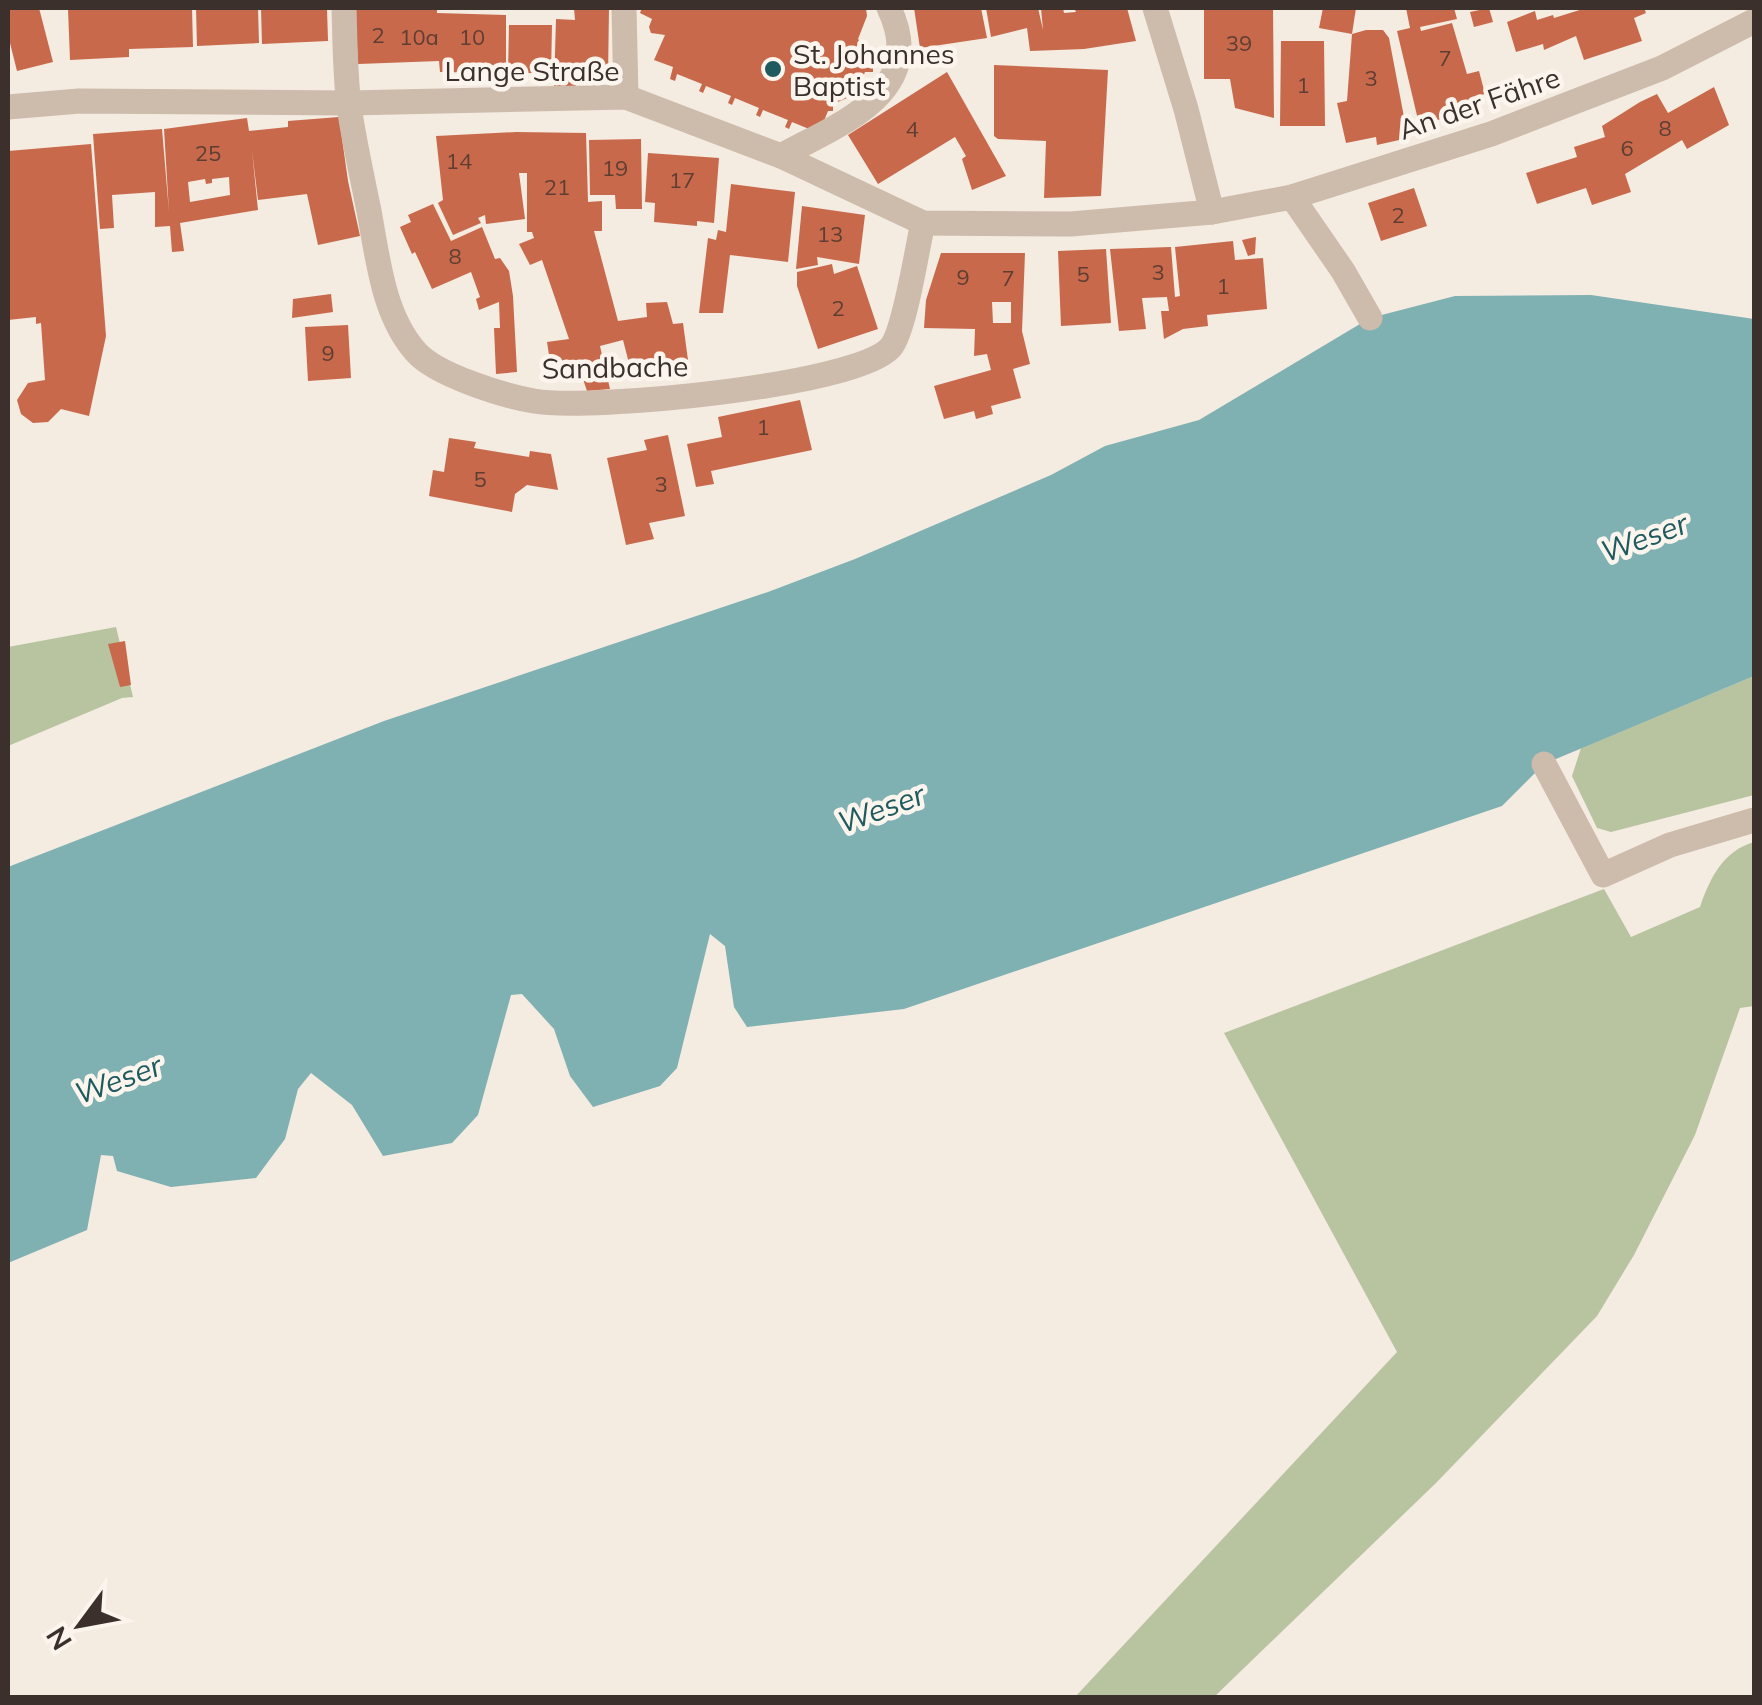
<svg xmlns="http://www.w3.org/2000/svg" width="1762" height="1705" viewBox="0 0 1762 1705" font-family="Mulish,sans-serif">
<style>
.green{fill:#b8c4a0}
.water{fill:#7fb0b2}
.building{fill:#c8694b;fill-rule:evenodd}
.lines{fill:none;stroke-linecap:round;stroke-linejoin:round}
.minor{stroke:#cdbbac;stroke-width:25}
.poi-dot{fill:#1f5a5e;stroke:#fbf5ee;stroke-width:4}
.labels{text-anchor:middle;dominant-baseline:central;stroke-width:9;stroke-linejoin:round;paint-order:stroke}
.number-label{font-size:22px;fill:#5e3e33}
.poi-label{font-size:28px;fill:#3b302b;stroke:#fbf5ee;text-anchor:start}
.street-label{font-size:28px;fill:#3b302b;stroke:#fbf5ee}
.water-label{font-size:30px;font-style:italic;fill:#1f5a5e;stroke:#fbf5ee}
</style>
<rect width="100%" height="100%" fill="#f4ebe1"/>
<g class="green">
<polygon points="116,627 133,697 122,698 8,746 8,647"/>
<polygon points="1754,676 1754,795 1611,832 1597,828 1572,776 1581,748"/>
<path d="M1754,842V1006L1740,1008L1695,1135L1634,1255L1597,1316L1436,1483L1214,1697H1075L1397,1352L1224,1033L1604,889L1631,937L1700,907C1710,878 1723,851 1754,842Z"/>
</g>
<polygon class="water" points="1591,295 1754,319 1754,676 1544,764 1502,806 904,1009 747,1027 734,1007 725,946 710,934 677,1068 660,1086 593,1107 570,1076 554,1029 522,994 511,995 478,1115 452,1143 383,1156 352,1105 311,1073 298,1089 285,1139 256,1178 171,1187 117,1171 113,1156 101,1155 87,1230 8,1263 8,867 384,721 768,592 855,559 1051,475 1105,446 1199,420 1370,318 1455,296"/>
<g class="building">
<polygon points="8,8 39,8 53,62 17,71 8,35"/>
<polygon points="88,8 192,8 193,47 129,49 129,57 70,60 68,9"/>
<polygon points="196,8 258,8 259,43 197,46"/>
<polygon points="261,8 327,8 328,41 262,44"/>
<polygon points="355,8 437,8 437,13 506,15 506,73 440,72 439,61 358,64"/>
<polygon points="574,8 609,8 608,79 576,79 576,88 554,89 556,19 575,20"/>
<polygon points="642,8 866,8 867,16 858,39 861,42 856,47 866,68 873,67 873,72 865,72 857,92 862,98 859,101 854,95 833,104 833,111 828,111 819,133 792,122 789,129 785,127 788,120 763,110 760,117 756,115 759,108 735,98 732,105 728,103 731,96 706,86 703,93 699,91 702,84 677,74 675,81 670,79 673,67 654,60 665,35 651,33 649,27 652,19 640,13"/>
<polygon points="914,8 981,8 987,38 920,48"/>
<polygon points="986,8 1038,8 1043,30 1041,8 1063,8 1064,13 1076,12 1074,8 1127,8 1136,41 1084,49 1030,51 1027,28 991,37"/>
<polygon points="1204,8 1273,8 1274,118 1235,108 1230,79 1204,79"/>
<polygon points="1323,8 1356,8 1352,34 1319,28"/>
<polygon points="1406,8 1454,8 1457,19 1420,27 1421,31 1452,23 1467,74 1479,71 1485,94 1473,97 1475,112 1419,124 1397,31 1410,28"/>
<polygon points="1489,8 1493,22 1474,27 1470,12"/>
<polygon points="1586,8 1644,8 1646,13 1634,18 1642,41 1584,60 1576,36 1544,50 1543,44 1516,52 1507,22 1535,11 1537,20 1553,15 1554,18"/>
<polygon points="509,25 552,25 551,73 508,73"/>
<polygon points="1366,30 1383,30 1389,38 1408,138 1377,145 1376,137 1346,143 1337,103 1347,101 1352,34"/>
<polygon points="1281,41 1324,41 1325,126 1280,126"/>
<polygon points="994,65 1108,70 1101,196 1044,198 1046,141 998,139 994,136"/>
<polygon points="947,72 1006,176 972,190 962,159 966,156 955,137 878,184 848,135"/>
<polygon points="1714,87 1729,125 1687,149 1682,140 1625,174 1631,192 1592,205 1586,188 1537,204 1526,173 1577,157 1574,147 1605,137 1602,126 1640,102 1657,94 1668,113"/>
<path d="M339,117L348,181L360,236L318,245L307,194L258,200L252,151L258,210L180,223L184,251L172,252L170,226L155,227V192L112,195L114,228L100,229L93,134L162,129L169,212L164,129L247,118L249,131L288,127V121ZM229,177L230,195L190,202L188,182L205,179L206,184L212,183V179Z"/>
<polygon points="516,132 586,133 588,202 602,201 602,231 594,231 618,321 647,317 646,303 667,302 673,324 683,323 688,360 630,367 623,340 600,346 610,389 587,391 582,376 552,375 547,342 569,339 542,260 530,265 519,244 534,238 532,232 527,232 527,173 519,173 525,219 486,224 485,215 478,218 481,223 453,235 438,203 443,200 436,136"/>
<polygon points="641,139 642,209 616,209 615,195 590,195 589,140"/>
<polygon points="91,144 106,336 89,416 61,409 48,422 33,423 21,414 17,400 28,383 45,380 41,323 36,324 36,317 8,320 8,151"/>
<polygon points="648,153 719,158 714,223 697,221 697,226 654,222 655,203 645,202"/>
<polygon points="731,184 795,192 788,262 730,255 723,313 699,313 708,238 716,240 718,230 726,232"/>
<polygon points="1414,188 1427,226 1381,241 1368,203"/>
<polygon points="433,204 451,241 482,227 495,259 500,258 509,271 513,296 517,372 496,374 494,328 500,328 499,302 479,310 476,299 480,297 471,272 432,289 415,252 412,254 400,227 411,222 408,215"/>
<polygon points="802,206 865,215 859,264 817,257 818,265 796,269"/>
<polygon points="1256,237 1255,254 1248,256 1242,240"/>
<polygon points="1233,241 1235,260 1263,258 1267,309 1207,315 1208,326 1183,329 1164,339 1161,311 1169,311 1167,297 1142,298 1146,329 1119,331 1110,249 1171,247 1175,297 1180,296 1175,247"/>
<polygon points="1106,249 1111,323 1061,326 1058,251"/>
<path d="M941,253H1025L1022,331L1030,364L1013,369L1021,398L991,406L993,414L976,419L974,411L944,419L934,386L991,370L987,354L974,356L975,329L924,328L926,300ZM992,302H1011V323H993Z"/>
<polygon points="832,264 834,274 857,266 878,329 818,349 797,286 797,272"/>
<polygon points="331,294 333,312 292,318 293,299"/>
<polygon points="348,325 351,378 308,381 305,327"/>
<polygon points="800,400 812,450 711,471 714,484 696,487 687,444 722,437 718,417"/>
<polygon points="668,435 685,516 649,523 654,539 626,545 607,458 647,450 644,440"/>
<polygon points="449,438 476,442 474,448 529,457 530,451 551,454 558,490 527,485 515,494 512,512 429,496 433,470 444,472"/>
<polygon points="125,641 131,685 120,687 108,644"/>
</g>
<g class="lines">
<g class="minor">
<path d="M344,8C345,40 345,74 349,106C354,141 362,176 369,211C378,259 383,315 416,352C436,375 504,396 534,401C587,411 858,386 891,347C905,330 917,248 923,223"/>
<polyline points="624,8 626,97"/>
<polyline points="1155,8 1186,109 1212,212"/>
<polyline points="8,107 79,101 349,103 626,97 781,156 923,223 1071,224 1212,212 1292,197 1491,134 1662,68 1754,21"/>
<path d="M781,156C841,123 929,92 889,8"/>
<polyline points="1292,197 1343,271 1370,318"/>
<polyline points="1544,764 1603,875 1670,845 1754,820"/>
</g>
</g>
<circle class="poi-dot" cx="773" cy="69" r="10"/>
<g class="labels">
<g class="number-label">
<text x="378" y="35">2</text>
<text x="419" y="37">10a</text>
<text x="472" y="37">10</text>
<text x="1239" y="43">39</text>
<text x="1445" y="58">7</text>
<text x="1371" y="78">3</text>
<text x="1303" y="85">1</text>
<text x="1665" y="128">8</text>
<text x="912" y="129">4</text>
<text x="1627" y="148">6</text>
<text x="208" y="153">25</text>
<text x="459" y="161">14</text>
<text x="615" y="168">19</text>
<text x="682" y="180">17</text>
<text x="557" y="187">21</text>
<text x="1398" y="215">2</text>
<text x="830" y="234">13</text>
<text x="455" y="256">8</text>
<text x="1158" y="272">3</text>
<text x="1083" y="274">5</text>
<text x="963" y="277">9</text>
<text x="1008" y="278">7</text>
<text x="1223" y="286">1</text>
<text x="838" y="308">2</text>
<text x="328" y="353">9</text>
<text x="763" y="427">1</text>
<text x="480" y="479">5</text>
<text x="661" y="484">3</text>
</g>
<g class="poi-label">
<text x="793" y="53">St. Johannes<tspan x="793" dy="32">Baptist</tspan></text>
</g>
<g class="street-label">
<text x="532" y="70">Lange Straße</text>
<text transform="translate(1479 103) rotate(-19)">An der Fähre</text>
<text transform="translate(615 367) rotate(-1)">Sandbache</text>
</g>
<g class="water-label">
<text transform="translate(1644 537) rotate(-20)">Weser</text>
<text transform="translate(881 808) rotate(-20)">Weser</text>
<text transform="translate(118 1079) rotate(-20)">Weser</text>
</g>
</g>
<rect width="1762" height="1705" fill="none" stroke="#3b302b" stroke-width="20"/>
<g transform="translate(80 1625) rotate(238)" stroke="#fbf5ee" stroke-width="8" paint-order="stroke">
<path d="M0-8L18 38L0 25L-18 38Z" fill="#3b302b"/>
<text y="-15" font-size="28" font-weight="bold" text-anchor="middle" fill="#3b302b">N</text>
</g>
</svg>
